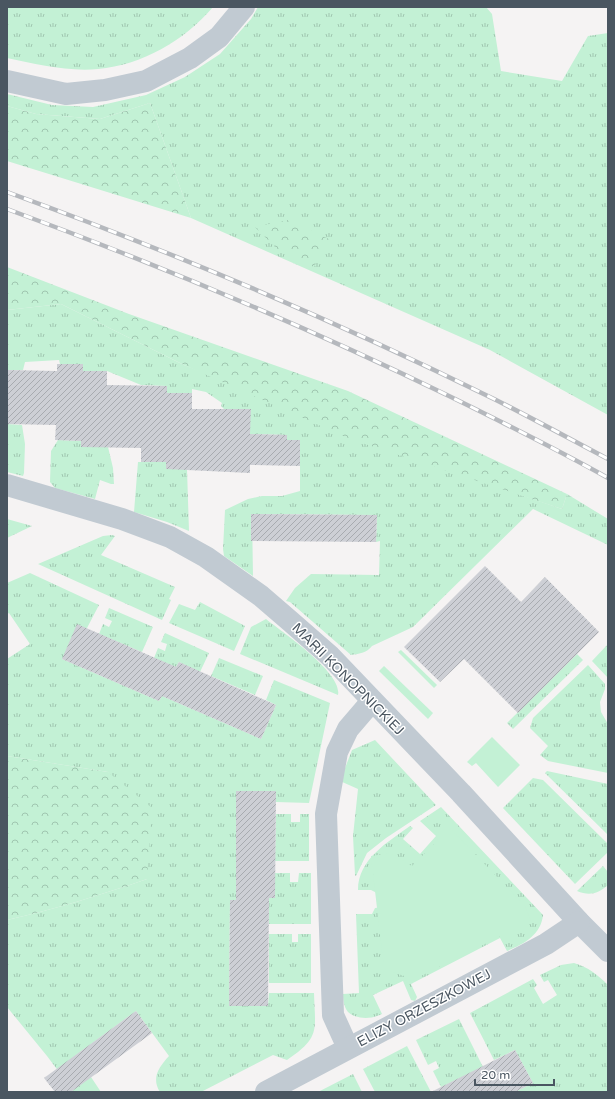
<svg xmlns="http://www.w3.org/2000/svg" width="615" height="1099" viewBox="0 0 615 1099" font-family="'Varela Round',sans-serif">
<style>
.grass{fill:url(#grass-tufts)}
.forest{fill:url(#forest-crowns)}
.green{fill:#c3f1d5}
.building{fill:url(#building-hatch)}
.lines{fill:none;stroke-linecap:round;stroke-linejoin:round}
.minor{stroke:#c1cad2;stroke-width:22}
.rail-casing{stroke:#b5b8bd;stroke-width:4.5}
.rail{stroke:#fff;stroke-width:3;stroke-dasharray:9;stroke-linecap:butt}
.labels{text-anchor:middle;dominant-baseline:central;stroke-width:3;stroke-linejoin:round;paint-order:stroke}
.street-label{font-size:14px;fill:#4a5661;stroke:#fff}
</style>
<defs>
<pattern id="grass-tufts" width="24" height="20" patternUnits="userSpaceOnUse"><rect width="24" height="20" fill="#c3f1d5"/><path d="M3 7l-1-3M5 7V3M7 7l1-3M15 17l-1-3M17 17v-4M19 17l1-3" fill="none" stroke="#a0c6b0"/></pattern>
<pattern id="forest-crowns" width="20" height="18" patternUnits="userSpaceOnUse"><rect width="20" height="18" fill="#c3f1d5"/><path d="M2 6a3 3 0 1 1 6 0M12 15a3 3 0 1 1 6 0" fill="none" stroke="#a0c6b0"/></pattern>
<pattern id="building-hatch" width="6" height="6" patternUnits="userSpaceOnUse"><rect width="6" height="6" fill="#cdcfd5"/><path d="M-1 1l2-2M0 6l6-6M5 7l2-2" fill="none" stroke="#a8abb0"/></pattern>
</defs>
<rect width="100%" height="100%" fill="#f5f3f3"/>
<g class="grass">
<path d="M7,7H213C184,41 142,65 98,69C68,72 36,64 7,58Z"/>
<polygon points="258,7 486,7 492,14 501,71 562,81 588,36 608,33 608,415 490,350 191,218 150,103 100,119 36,114 7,106 7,94 52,105 93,107 146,95 185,77 220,54 251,19"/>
<path d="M61,304L184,365L489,484L562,509L567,494L608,519V545L533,509L413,627L372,646C367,653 358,654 351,655L290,602L286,601L295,588L311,574L379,575L380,541L376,542L377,515L252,514L253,576L224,556L223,549L225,510L248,499L262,496H282L300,491V440H287V435L250,434V409H224L221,406L222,403L206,392L192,389V393H167V386L141,385L107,371H83V364H60L59,360L25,362L23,370H7V310Z"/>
<polygon points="7,424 22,425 25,444 24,473 23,476 7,472"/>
<polygon points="58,440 81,441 82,447 108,447 113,468 114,484 111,484 100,480 95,499 55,488 50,482 51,451"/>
<polygon points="138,462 166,462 187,469 189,531 167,522 134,512"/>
<polygon points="7,519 32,526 7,538"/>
<polygon points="112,535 115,536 101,555 175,587 169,599 171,600 162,620 38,564 103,536"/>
<path d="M30,573L99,605L87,628L62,659L159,701L162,696L261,739L276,705L266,700L274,680L330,703L309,803L276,802L236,791V900H230L229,1005L268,1006L269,993H314C315,1030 321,1037 287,1060L273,1055L201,1092H160C151,1078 159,1067 169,1056L136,1011L72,1058L91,1077L101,1092H74L47,1056L7,1007V920C55,909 101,895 147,879L108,772L7,756V659L30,644L9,613L7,614V583Z"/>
<polygon points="200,602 245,626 234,651 169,623 179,604 195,610"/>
<polygon points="109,608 153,627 142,652 99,634 103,624 109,627 112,621 105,618"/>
<path d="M266,619C282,632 343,673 338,695L240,654L251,627Z"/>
<polygon points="165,633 209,653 200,672 179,662 176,667 154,658 158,648 165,651 167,644 161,642"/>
<polygon points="608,644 608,678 592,661"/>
<polygon points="577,654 583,660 513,729 507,723"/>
<polygon points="219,658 263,676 255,695 211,676"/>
<polygon points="588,665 605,684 605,689 600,702 601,712 608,724 608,773 548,761 540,755 548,746 530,728 533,718"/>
<polygon points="375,740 436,805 386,838 367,853 356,876 355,875 353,836 358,789 340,781 352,750"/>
<polygon points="547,771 608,784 608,835 545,773"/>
<polygon points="533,778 543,780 608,844 608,852 575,884 503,808"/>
<path d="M441,807L543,915C541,935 524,944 507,951L500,938L411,984L417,997L415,1001L411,1000L403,981L373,995L382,1014C373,1019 357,1020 348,1012C344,1007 343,1000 343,994L359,993L356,914H372L375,908L400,905L371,890H358C358,859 388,842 410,826L413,828L403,839L420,854L436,836L420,821Z"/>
<polygon points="276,814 291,814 291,822 300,822 300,814 309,814 309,861 275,861"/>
<path d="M603,866L608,872V885C598,894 589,896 577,891Z"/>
<polygon points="275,873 290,873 290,882 298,882 299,873 311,873 311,924 269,924 269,898 275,898"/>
<polygon points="269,934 292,934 292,942 298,942 298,934 311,934 311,983 269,983"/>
<path d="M574,963C588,967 598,975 608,985V1092H515L533,1083L515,1050L494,1060L470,1013L533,979L537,985L534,988L543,1004L557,995L548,980L544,982L540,975L561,965Z"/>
<polygon points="459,1019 483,1067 441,1087 433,1071 439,1068 436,1061 428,1065 416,1040"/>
<polygon points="407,1046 431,1092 375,1092 363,1069"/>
<polygon points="353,1074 362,1092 318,1092"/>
</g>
<g class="forest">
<polygon points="150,103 191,218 7,161 7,106 36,114 100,119"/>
<polygon points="288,220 329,239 314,267 279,251 255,227"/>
<polygon points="7,267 129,314 348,391 567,494 562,509 350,439 184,365 61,304 7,310"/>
<path d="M7,756L108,772L152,808L147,879C101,895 55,909 7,920Z"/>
</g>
<g class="green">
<polygon points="401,650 437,685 434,688 398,652"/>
<polygon points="384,666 433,713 428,719 379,671"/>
<polygon points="492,737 520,765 498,787 476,763 472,766 467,762"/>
<polygon points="450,828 525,906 531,921 407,983 404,976 384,969 371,856 391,853 412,866"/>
</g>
<g class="building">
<polygon points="57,364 83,364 83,371 107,371 107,385 167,386 167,393 192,393 192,409 251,409 250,434 287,435 287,440 300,440 300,466 250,465 250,473 166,469 166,462 141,462 141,448 81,447 81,441 55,440 56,425 7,424 7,370 57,371"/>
<polygon points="251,514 377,515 376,542 251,541"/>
<polygon points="485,566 521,602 545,577 599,632 518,713 464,659 440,682 404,647"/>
<polygon points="77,624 176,667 179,662 276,705 261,739 162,696 159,701 62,659"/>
<polygon points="236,791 276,791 275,898 269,898 268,1006 229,1006 230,900 236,900"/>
<polygon points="136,1011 152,1033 71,1092 55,1092 44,1078"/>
<polygon points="515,1050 533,1083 515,1092 431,1092"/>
</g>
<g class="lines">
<g class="minor">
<polyline points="7,81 66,94 105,90 146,81 190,58 219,37 244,7"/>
<polyline points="7,485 122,519 170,537 206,557 261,596 290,621 330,656 461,793 579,922 608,951"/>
<polyline points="348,1048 333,1015 326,814 337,752 348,729 372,701"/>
<polyline points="266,1092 546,944 579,922"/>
</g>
<g class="rail-casing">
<g id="rail">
<path d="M7,192C173,252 336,321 494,399C532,418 570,439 608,459"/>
<path d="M7,209C157,264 305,326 449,396C502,422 556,449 608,478"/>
</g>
</g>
<use href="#rail" class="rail"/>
</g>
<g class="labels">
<g class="street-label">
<text transform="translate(348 679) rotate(45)">MARII KONOPNICKIEJ</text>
<text transform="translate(424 1008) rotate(-28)">ELIZY ORZESZKOWEJ</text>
</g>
</g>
<rect width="615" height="1099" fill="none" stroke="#4a5661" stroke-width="16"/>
<path d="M475 1079v6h79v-6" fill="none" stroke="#4a5661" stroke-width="2"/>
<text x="481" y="1079" font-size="12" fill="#4a5661" stroke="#ffffff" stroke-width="3" paint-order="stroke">20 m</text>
</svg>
